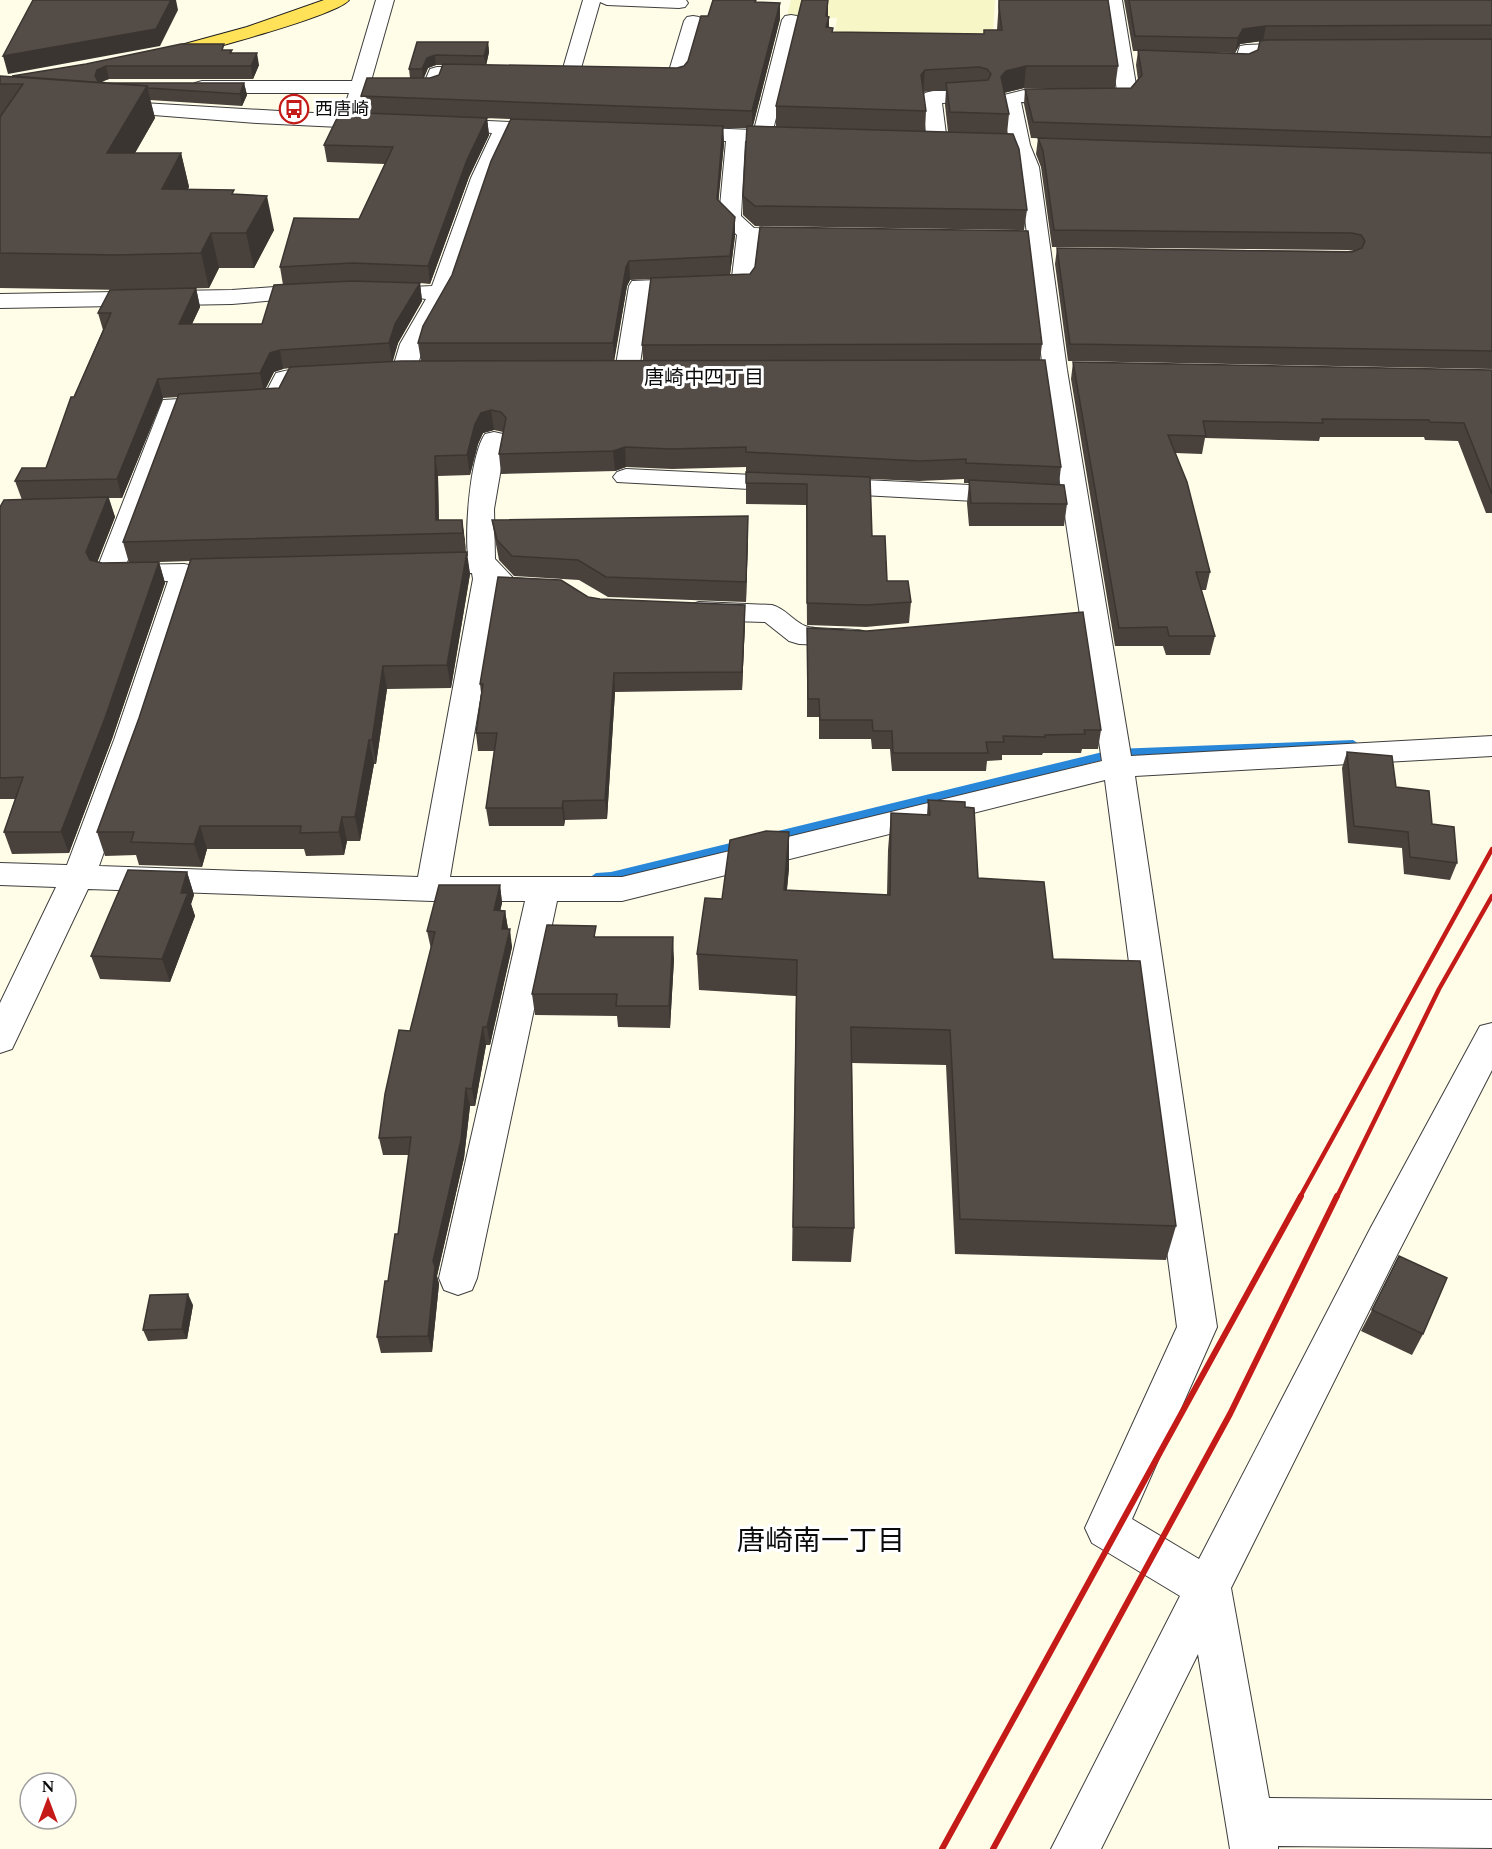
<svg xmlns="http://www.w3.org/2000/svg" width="1492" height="1849" viewBox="0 0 1492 1849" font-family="Spectral,'Noto Sans JP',serif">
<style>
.farmland{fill:#f7f6c6}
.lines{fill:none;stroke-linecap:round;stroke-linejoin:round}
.stream{fill:#2887d9;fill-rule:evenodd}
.minor-casing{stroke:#3e3e3e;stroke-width:2}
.major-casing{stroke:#1c1c1c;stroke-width:2}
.minor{fill:#fff;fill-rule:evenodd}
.major{fill:#ffe258;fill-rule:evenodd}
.rail-far1{stroke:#c51b18;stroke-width:4.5}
.rail{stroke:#c51b18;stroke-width:6}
.wall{fill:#48413c;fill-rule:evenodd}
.shaded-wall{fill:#3b3531}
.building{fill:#544c46;stroke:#3b3531;stroke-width:1.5}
.labels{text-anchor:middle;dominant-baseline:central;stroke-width:6;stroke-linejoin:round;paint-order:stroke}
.far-poi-label{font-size:18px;fill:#0b0b0b;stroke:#fff;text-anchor:start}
.far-neighbourhood-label{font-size:20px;fill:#0b0b0b;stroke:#fff}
.near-neighbourhood-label{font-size:28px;fill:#0b0b0b;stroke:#fff}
</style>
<rect width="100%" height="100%" fill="#fffce8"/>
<polygon class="farmland" points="791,0 995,0 992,47 833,45 837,18 787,16"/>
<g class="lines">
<g class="stream">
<polygon points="1353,740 1359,744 1357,747 1115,757 774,842 768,837 774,832 1115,749"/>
<polygon points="747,839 752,841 753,844 752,847 611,882 596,883 589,878 596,873 611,872"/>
</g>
<g class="minor-casing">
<g id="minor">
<polygon points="376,0 394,0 371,81 425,81 430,69 437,67 484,67 491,69 493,73 491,77 444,79 439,91 432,93 368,93 362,109 348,109 345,105 349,93 202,93 195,91 193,87 195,83 202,81 352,81"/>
<polygon points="583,0 686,0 688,3 685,7 679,8 607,5 600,2 579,75 577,79 563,79 561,75"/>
<path d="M1104,0H1122L1137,91C1133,97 1129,101 1122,103L1021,102L1030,145L1039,167L1067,370L1131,756L1492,736V756L1135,776L1217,1327L1132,1519L1199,1559L1370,1229L1480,1026L1492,1023V1070L1398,1253L1231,1588L1269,1798L1492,1800V1848L1278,1846V1849H1230L1198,1654L1101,1849H1051L1180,1596L1092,1543L1085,1528L1177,1327L1105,780L622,901H557L477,1278L472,1290L458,1295L444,1290L439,1278L525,901H432L88,889L12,1049L0,1053V1003L56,887L0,885V863L67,865L114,740L168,581L109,582L99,580L95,574L163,400L265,394L276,373C294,368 321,365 339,370L343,375L339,380L293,385L283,406L274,408L182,412L126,565L184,564L194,566L198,572L144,740L99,866L418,877L473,579L472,573L423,574L413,572L410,566L413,560L468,556C465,529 470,456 485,434L494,432L503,434L506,439L494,509L495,559L513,578L549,581L553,587L549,593L539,595L498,593L450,877H622L1102,761L1043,370L1019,167L1010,145L1001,99L1004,95L1024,90L1117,91Z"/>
<polygon points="791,15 797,16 800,20 773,130 799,133 802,137 799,141 792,143 745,141 741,216 754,228 804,229 812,230 815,235 812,240 758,241 753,283 750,288 650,292 639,371 635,376 627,378 619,376 615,371 629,286 632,281 732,277 737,235 719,217 726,141 678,139 671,137 668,133 671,129 678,127 754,130 782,20 785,16"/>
<polygon points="693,16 699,17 702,21 684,81 636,80 634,76 636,72 669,71 684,21 687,17"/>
<path d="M1304,43L1310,44L1313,48L1310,52L1255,55L1253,65C1238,69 1216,67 1200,63L1198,59L1200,55H1237L1240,46L1246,45Z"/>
<polygon points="932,91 977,91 984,93 987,97 984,101 942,103 947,142 944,146 930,146 927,142 922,97 925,93"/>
<polygon points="109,101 381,117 388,119 391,123 388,127 381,129 257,123 102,111 99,107 102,103"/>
<path d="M444,119L552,124L559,126L562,130L559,134H511L491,178L452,293L424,344L418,364L445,366L449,371L445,376C430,380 411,380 396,376L392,371L400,344L426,299L411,297L408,292L411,287L432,286L471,178L492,133L437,129L434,125L437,121Z"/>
<polygon points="316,284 324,286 327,291 324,296 232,304 0,308 0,294 232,290"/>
<polygon points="626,469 1013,487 1022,490 1026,495 1022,500 1013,503 617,482 613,477 617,472"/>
<path d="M699,602L772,605C786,609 792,620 805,626C816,631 847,627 863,631L867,637L863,643L853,646L799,644L789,641L765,622L699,620L689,617L685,611L689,605Z"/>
</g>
</g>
<g class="major-casing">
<path id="major" d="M324,0H349C337,16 192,54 165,60L159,59L156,55L159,51L247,27Z"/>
</g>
<use href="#minor" class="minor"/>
<use href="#major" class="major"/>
<g class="rail-far1">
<polyline points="1300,1197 1492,849"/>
<polyline points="1337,1197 1439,989 1492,896"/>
</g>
<g class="rail">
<polyline points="942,1849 1301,1196"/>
<polyline points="993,1849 1230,1414 1337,1196"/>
</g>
</g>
<g class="wall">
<path d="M828,0V17H829V27L833,28V32L983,34L997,30L999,0L1118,66L1115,88H1024L1004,93L1009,114L1007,134L1027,210L1024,230L755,226L743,215V196L747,128H723L724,144L718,200L735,217V236L730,274L1042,344L1040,360L1061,467L1059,484L1067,504L1064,526H969L967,503L969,483H964V479L919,481L870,479L872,536L887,581L911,602L909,623L866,627L807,625L806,505L746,504V467L672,469L626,467L615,471L501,474L499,454L503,432L494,430L483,433L478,444L470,475L438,476L439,520H462L466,552L470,574L451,688L387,689L376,764H374L360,841H347L344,855L306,856L304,849H207L202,867L139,865L136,855L105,856L97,832L139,718L190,561L129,563L123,542L178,397L163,398L122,498H109L115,517L97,562L102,563L159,562L165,583L112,739L69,853L12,854L4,832L15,799H0V507L22,500L15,481L46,468L74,397L103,330L98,313L196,288L200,307L192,324H262L283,285L280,267L359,219L385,164L327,162L324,145L363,113L361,96L410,78L409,69L417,42H488L489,52L486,65L677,68L684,66L688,61L708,16L759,2L780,19L753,126H776V106ZM436,65H443L439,75L430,78H424L428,68ZM946,90L945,105L948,132L925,131L926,111L923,92ZM433,116L511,119L452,275L418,343L421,361H393L398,343L422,301L420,283L430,284L469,177L489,135L487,118ZM651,279L642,345L643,360H614L627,286L630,280ZM290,368L279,388L265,389L274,372L283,369Z"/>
<path d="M1124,0H1492V153L1031,138L1024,104L1025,89L1131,88L1138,80L1136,65L1138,51H1133ZM1260,41L1258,50L1249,54L1194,52L1235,53L1240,44Z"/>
<polygon points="226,50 259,65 253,79 109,79 101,82 106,83 244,83 247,95 242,106 150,100 155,118 135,153 181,153 189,187 188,189 235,194 274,230 254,268 219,268 209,288 124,290 0,288 0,76 12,76"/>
<polygon points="1038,138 1492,153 1492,369 1068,361 1055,264 1057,248 1354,251 1348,250 1052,247 1041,167 1036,154"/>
<polygon points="1073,362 1492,370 1492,513 1486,513 1458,441 1425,440 1424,437 1320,437 1319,441 1205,438 1202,454 1175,453 1210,572 1206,590 1201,590 1215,636 1210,655 1166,655 1163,646 1115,646 1071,379"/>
<polygon points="492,520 748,536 746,602 608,597 579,580 514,576 499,560 495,539"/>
<polygon points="588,597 745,623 742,690 615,692 607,819 565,820 564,826 489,826 486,808 494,751 478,751 476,733 481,693 480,684"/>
<polygon points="807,628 1101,730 1098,749 1082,749 1081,753 1043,753 1042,755 1002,755 1002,760 987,761 986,771 892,771 890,749 872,749 871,739 819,739 819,717 807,717"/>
<polygon points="1347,752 1396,787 1432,824 1457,863 1450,880 1404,874 1402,848 1348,843 1342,768"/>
<polygon points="928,800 965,807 978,878 1053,959 1176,1226 1166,1260 955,1254 946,1065 852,1063 854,1228 851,1262 792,1261 796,996 699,990 697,954 722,899 789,832 789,868 787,890 887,895 888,850 891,813 927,815"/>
<polygon points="187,872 194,895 191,904 195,916 170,982 100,979 91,956"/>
<polygon points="500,885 502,903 500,911 505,911 508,929 512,947 490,1045 486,1045 475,1106 470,1106 464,1158 437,1276 439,1284 432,1352 381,1353 377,1337 388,1281 398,1234 409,1155 383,1155 379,1138 410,1031 431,949 427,931"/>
<polygon points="597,937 674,959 670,1028 618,1027 617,1016 535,1015 532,994"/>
<polygon points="193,1305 187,1339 148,1341 143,1330"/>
<polygon points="1372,1310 1423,1334 1412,1355 1361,1331"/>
</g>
<g class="shaded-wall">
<polygon points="171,0 176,0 178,10 160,46 8,74 3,56"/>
<polygon points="828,0 828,21 829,17 829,38 826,49 826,16"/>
<polygon points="780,3 780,19 752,129 752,111"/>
<polygon points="1266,26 1263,41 1240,44 1235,53 1238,38 1243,29"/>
<polygon points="488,42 489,52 486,66 484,56"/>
<polygon points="257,53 259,65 253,79 251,66"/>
<polygon points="435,55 436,65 428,68 423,79 422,69 427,58"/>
<polygon points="106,66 109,79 100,82 99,85 95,76 97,70"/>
<polygon points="1026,66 1024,88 1003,93 1001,77 1006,71"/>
<polygon points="925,70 923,92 921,75"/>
<polygon points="244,83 247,95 242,106 240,94"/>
<polygon points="147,86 155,118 116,186 107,153"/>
<polygon points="487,118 489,135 469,177 430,284 428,266 467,160"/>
<polygon points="723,126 724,144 717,217 717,199"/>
<polygon points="181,153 189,187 170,223 162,189"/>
<polygon points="267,196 274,230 254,268 246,233"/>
<polygon points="735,217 735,236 730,275 730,256"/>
<polygon points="211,233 219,268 209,288 201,253"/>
<polygon points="629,261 630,280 627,286 614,362 613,343 626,267"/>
<polygon points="420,283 422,301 398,343 392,362 389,343 395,324"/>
<polygon points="196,288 200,307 183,343 179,324"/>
<polygon points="280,350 283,369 274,372 264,392 260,373 270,353"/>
<polygon points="158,379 163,398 122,498 117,479"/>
<polygon points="491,410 494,430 483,433 478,444 470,475 467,455 475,424 481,413"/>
<polygon points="625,447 626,467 615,471 613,451"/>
<polygon points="435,456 438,476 439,534 436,520"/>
<polygon points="108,497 115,517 93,573 86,552"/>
<polygon points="748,516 748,536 746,602 746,582"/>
<polygon points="462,520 465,540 466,554 463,533"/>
<polygon points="467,552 470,574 451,688 447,665"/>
<polygon points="159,562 165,583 112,739 69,853 61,832"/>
<polygon points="745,605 745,623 742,690 742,672"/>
<polygon points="383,666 387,689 376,764 372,740"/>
<polygon points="614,673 615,692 607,819 605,800"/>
<polygon points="369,740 374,764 360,841 355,817"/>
<polygon points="563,801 565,820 564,826 562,808"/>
<polygon points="342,817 347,841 344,855 339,832"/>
<polygon points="200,826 207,849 202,867 194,844"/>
<polygon points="789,832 789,868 783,926 784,890"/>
<polygon points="187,872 194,895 191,904 195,916 170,982 162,959"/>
<polygon points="500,885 502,903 496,928 494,910"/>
<polygon points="505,911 508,929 502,929"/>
<polygon points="510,929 512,947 490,1045 487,1027"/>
<polygon points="673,937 674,959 670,1028 669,1006"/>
<polygon points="483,1027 486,1045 475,1106 472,1089"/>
<polygon points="466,1088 470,1106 464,1158 437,1276 439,1284 432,1352 428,1336 433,1261"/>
<polygon points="188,1294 193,1305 187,1339 182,1329"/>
</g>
<g class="building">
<polygon points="33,0 171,0 156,29 3,56"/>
<polygon points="713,0 756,0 755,2 780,3 752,111 361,96 367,78 430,78 439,75 443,64 677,68 684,66 688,61 701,16 708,16"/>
<polygon points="802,0 828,0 826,16 829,17 826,27 833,28 832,32 984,34 984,30 1002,30 999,7 999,0 1108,0 1118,66 1026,66 1006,71 1001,77 1009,114 950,112 946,83 988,80 991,74 987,69 979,67 925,70 921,75 926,111 776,106"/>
<polygon points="1129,0 1492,0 1492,25 1266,26 1243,29 1238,38 1135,36"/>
<polygon points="1492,39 1492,137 1033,122 1025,89 1131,88 1142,75 1138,50 1249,54 1258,50 1260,41 1266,40"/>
<polygon points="417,42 488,42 484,56 435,55 427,58 422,69 409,69"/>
<polygon points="181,44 224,44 222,50 232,50 230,53 257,53 251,66 106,66 97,70 95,76 98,81 106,83 244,83 240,94 148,88 147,86 12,76 86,64"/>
<polygon points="0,76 147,86 107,153 181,153 162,189 234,190 232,194 267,196 246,233 211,233 201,253 115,255 0,253 0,117 23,84 0,84"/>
<polygon points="340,112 487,118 467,160 428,266 352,263 280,267 294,218 359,219 393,147 324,145"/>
<polygon points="511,119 723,126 717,199 735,217 730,256 629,261 626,267 613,343 418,343 423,326 452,275 491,161"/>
<polygon points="747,126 1013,134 1019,149 1027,210 755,206 743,196"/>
<polygon points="1038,138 1492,153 1492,351 1070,344 1057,248 1352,252 1362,248 1365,241 1361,235 1352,233 1054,230 1043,151"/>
<polygon points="760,227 1028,231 1042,344 642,345 651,278 750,274 755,267"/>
<polygon points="352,281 420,283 395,324 389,343 280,350 270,353 260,373 158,379 117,479 15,481 22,468 46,468 71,397 74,397 111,313 98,313 110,290 196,288 179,324 262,324 274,285"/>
<polygon points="1045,360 1061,467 966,463 966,459 920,461 746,452 746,447 671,449 625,447 613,451 499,454 506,418 501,412 491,410 481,413 475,424 467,455 435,456 436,520 462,520 463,533 123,542 179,394 279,388 290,367 401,361"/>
<polygon points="1073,362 1492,370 1492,494 1464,423 1430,422 1429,420 1322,419 1323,423 1203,421 1206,436 1168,435 1187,482 1210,572 1196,572 1215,636 1169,636 1167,627 1119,628"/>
<polygon points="746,472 870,477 872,536 885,536 887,581 908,581 911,602 867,605 807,603 807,484 746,483"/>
<polygon points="969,480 1064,485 1067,504 971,503"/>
<polygon points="108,497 86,552 90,560 102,563 159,562 105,718 61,832 4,832 23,777 0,778 0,507 4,500"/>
<polygon points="748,516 746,582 606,577 578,560 512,556 497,540 492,520"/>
<polygon points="467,552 447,665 383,666 372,740 369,740 355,817 342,817 339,832 300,833 301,826 200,826 194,844 131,842 134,832 97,832 139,718 191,559"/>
<polygon points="498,577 561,580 588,597 600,599 745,605 742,672 614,673 605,800 563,801 562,808 486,808 497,733 476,733 483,684 480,684"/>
<polygon points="1083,612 1101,730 1084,730 1085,734 1045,735 1045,737 1003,736 1004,742 986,742 988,753 893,753 892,731 873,731 872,720 820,720 819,699 808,699 807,628 867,631"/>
<polygon points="1347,752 1392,756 1396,787 1429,791 1432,824 1454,827 1457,863 1410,857 1408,832 1354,826"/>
<polygon points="928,800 965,802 965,807 974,808 978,878 1044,882 1053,959 1140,961 1176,1226 960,1219 950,1030 851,1027 854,1228 793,1227 797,960 697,954 705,898 722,899 730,840 766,831 789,832 784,890 890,895 891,813 930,815"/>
<polygon points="128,870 187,872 181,893 188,893 162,959 91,956"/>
<polygon points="439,885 500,885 494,910 505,911 502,929 510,929 487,1027 483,1027 472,1089 466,1088 461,1140 433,1261 435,1267 428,1336 377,1337 385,1281 388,1281 395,1234 398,1234 411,1137 379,1138 385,1094 399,1030 410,1031 435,932 427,931"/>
<polygon points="547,925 596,926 594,937 673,937 669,1006 616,1006 617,994 532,994"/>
<polygon points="1399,1256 1447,1278 1423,1334 1372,1310"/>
<polygon points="188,1294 182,1329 143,1330 150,1295"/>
</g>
<defs>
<g id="bus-ring" transform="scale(1.5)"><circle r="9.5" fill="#fff" stroke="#c51b18" stroke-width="1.5"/><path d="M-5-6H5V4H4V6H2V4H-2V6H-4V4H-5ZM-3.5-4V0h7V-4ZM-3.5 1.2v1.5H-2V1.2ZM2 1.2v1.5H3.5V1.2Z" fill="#c51b18"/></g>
</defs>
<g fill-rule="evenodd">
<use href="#bus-ring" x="294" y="109"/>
</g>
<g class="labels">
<g class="far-poi-label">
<text x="315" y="109">西唐崎</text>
</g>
<g class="far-neighbourhood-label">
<text x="704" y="378">唐崎中四丁目</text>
</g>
<g class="near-neighbourhood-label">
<text x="821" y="1541">唐崎南一丁目</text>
</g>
</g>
<g transform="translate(48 1801)"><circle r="28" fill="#ffffff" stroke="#9d9d9d" stroke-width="1.5"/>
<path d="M0-4.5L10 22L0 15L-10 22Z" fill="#c51b18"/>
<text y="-9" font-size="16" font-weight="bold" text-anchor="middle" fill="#0b0b0b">N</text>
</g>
</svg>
